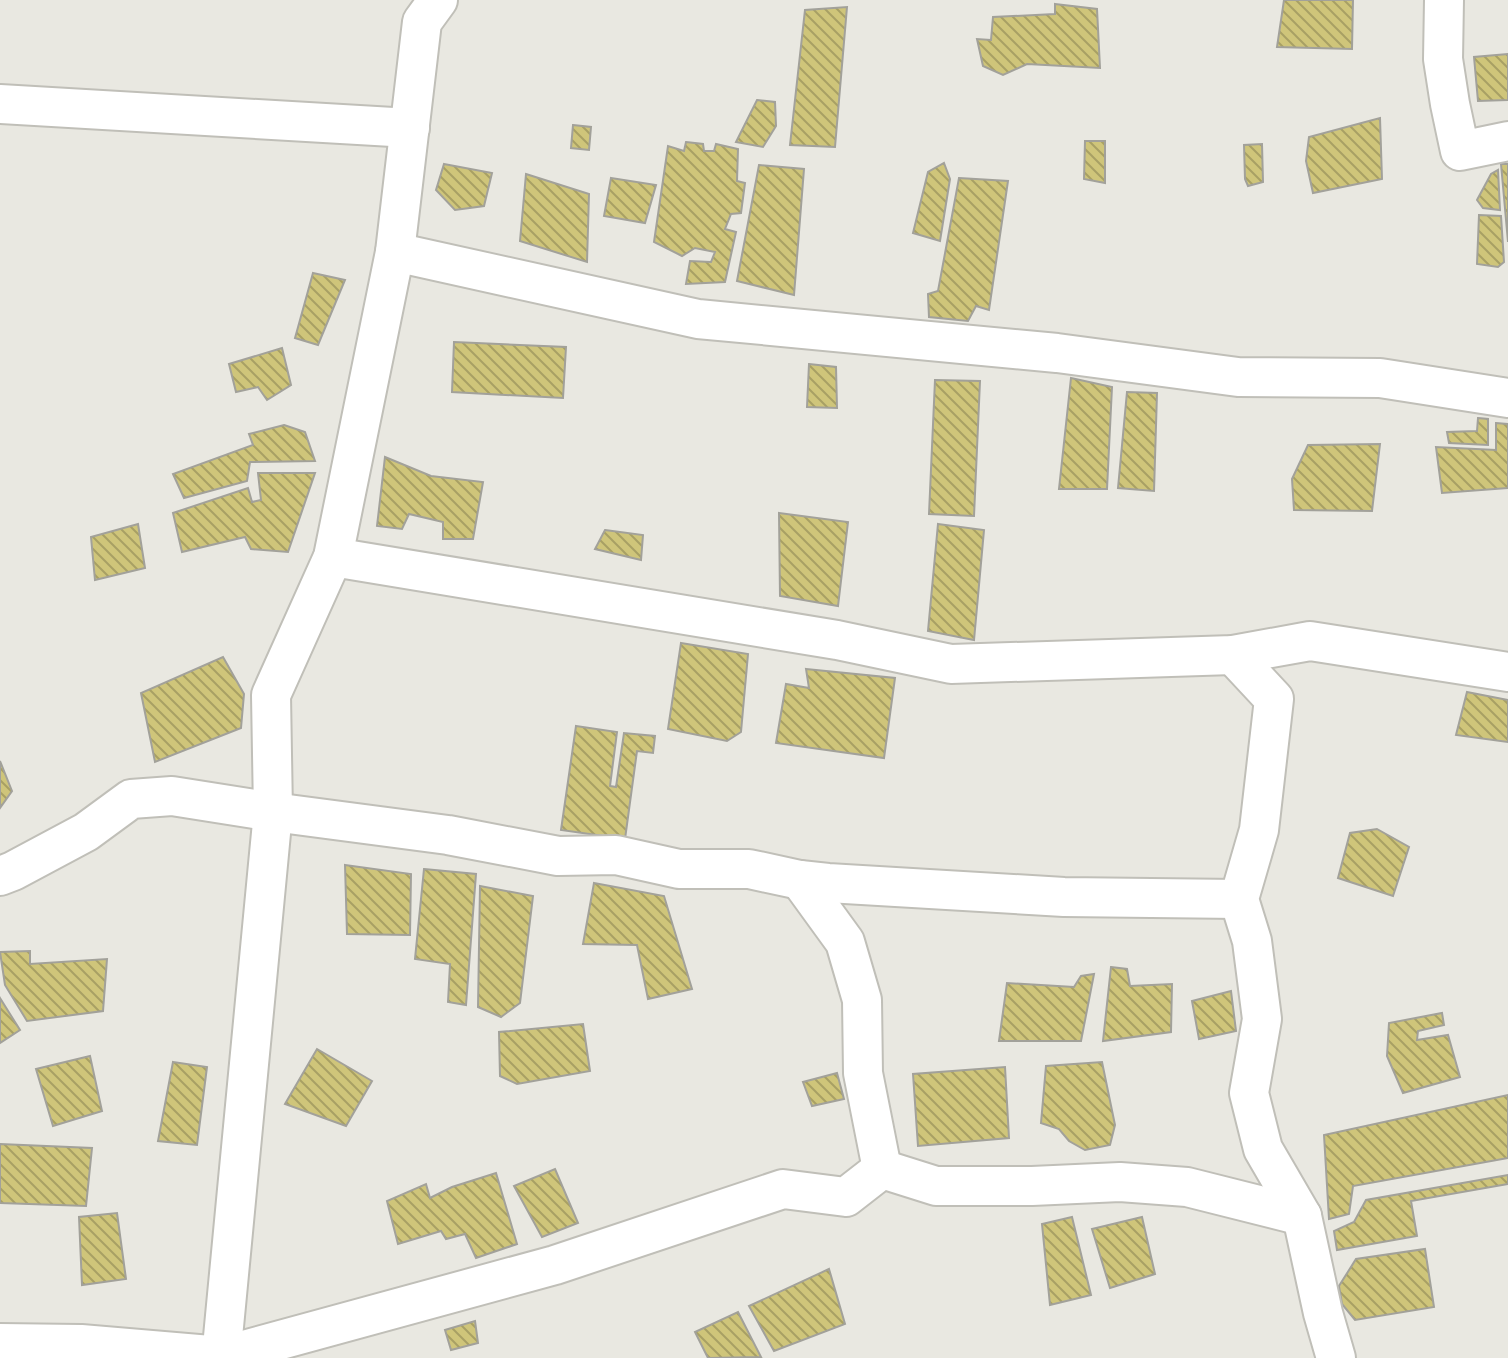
<svg xmlns="http://www.w3.org/2000/svg" width="1508" height="1358" viewBox="0 0 1508 1358" font-family="'Archivo Narrow',sans-serif">
<style>
.building{fill:url(#building-back-hatch);stroke:#a2a19a;stroke-width:2}
.lines{fill:none;stroke-linecap:round;stroke-linejoin:round}
.street-casing{stroke:#c0bfb8;stroke-width:42}
.street{stroke:#fff;stroke-width:38}
</style>
<defs>
<pattern id="building-back-hatch" width="6" height="6" patternUnits="userSpaceOnUse" patternTransform="scale(2)"><rect width="6" height="6" fill="#cfc57a"/><path d="M-1 5l2 2M0 0l6 6M5-1l2 2" fill="none" stroke="#a8a064"/></pattern>
</defs>
<rect width="100%" height="100%" fill="#e9e8e1"/>
<g class="building">
<polygon points="1284,0 1353,0 1352,49 1277,47"/>
<polygon points="1055,4 1097,9 1100,68 1027,64 1003,75 983,66 977,39 991,40 993,17 1055,14"/>
<polygon points="847,7 835,147 790,145 805,10"/>
<polygon points="1508,54 1508,100 1478,101 1474,57"/>
<polygon points="757,100 775,102 776,126 763,147 736,142"/>
<polygon points="1380,118 1382,179 1313,193 1306,161 1309,137"/>
<polygon points="573,125 591,127 589,150 571,148"/>
<polygon points="1085,141 1105,141 1105,183 1084,179"/>
<polygon points="686,142 703,144 704,151 714,151 716,144 738,149 737,181 745,183 741,213 731,214 725,229 736,232 725,282 686,284 690,261 711,262 715,252 695,248 682,256 654,242 668,146 684,151"/>
<polygon points="1262,144 1263,182 1248,186 1245,179 1244,145"/>
<polygon points="944,163 950,179 940,241 913,233 928,172"/>
<polygon points="444,164 492,173 484,206 455,210 436,190"/>
<polygon points="1501,164 1508,164 1508,242"/>
<polygon points="759,165 804,169 794,295 737,281"/>
<polygon points="1498,170 1500,210 1483,208 1477,200 1491,174"/>
<polygon points="526,174 589,194 587,262 520,241"/>
<polygon points="611,178 656,185 645,223 604,216"/>
<polygon points="959,178 1008,181 989,310 976,306 968,321 929,317 928,294 938,291"/>
<polygon points="1479,215 1501,216 1504,262 1498,267 1477,264"/>
<polygon points="313,273 345,280 318,345 295,338"/>
<polygon points="454,342 566,347 563,398 452,392"/>
<polygon points="282,348 291,385 267,400 258,387 236,392 229,364"/>
<polygon points="809,364 836,367 837,408 807,407"/>
<polygon points="1071,378 1112,387 1107,489 1059,489"/>
<polygon points="935,380 980,381 974,516 929,514"/>
<polygon points="1127,392 1157,393 1154,491 1118,488"/>
<polygon points="1478,418 1488,419 1488,445 1449,443 1447,432 1477,431"/>
<polygon points="1496,423 1508,424 1508,488 1442,493 1436,447 1496,450"/>
<polygon points="284,425 305,432 315,461 250,462 247,481 184,498 173,474 253,445 249,434"/>
<polygon points="1380,444 1372,511 1294,510 1292,479 1308,445"/>
<polygon points="385,457 431,476 483,482 473,539 443,539 443,522 409,514 402,529 377,526"/>
<polygon points="258,473 315,473 288,552 251,549 245,537 182,552 173,513 248,488 252,502 261,500"/>
<polygon points="779,513 848,522 838,606 780,596"/>
<polygon points="138,524 145,568 95,580 91,537"/>
<polygon points="938,524 984,530 974,640 928,631"/>
<polygon points="605,530 643,535 641,560 595,549"/>
<polygon points="681,643 748,654 741,732 727,741 668,729"/>
<polygon points="223,657 244,694 241,728 155,762 141,693"/>
<polygon points="806,669 895,678 884,758 776,743 786,684 809,688"/>
<polygon points="1467,692 1508,700 1508,742 1456,735"/>
<polygon points="576,726 617,732 610,786 616,787 624,733 655,736 653,753 637,751 625,839 561,830"/>
<polygon points="0,761 12,791 0,808"/>
<polygon points="1377,829 1409,847 1393,896 1338,878 1350,833"/>
<polygon points="345,865 411,874 410,935 347,934"/>
<polygon points="424,869 476,874 466,1005 448,1002 450,964 415,959"/>
<polygon points="594,883 664,896 692,989 648,999 637,945 583,944"/>
<polygon points="480,886 533,896 520,1003 501,1017 478,1007"/>
<polygon points="30,951 30,964 107,959 103,1011 27,1021 5,985 0,952"/>
<polygon points="1111,967 1127,969 1130,986 1172,984 1171,1032 1103,1041"/>
<polygon points="1094,974 1081,1041 999,1041 1007,983 1074,987 1081,976"/>
<polygon points="1231,991 1236,1031 1199,1039 1192,1001"/>
<polygon points="0,998 20,1030 0,1043"/>
<polygon points="1442,1013 1444,1025 1418,1031 1417,1040 1448,1035 1460,1077 1403,1093 1387,1056 1389,1023"/>
<polygon points="583,1024 590,1071 517,1084 500,1076 499,1032"/>
<polygon points="317,1049 372,1081 346,1126 285,1104"/>
<polygon points="90,1056 102,1111 53,1126 36,1069"/>
<polygon points="173,1062 207,1067 197,1145 158,1141"/>
<polygon points="1102,1062 1115,1125 1110,1145 1085,1150 1069,1141 1059,1129 1041,1123 1046,1066"/>
<polygon points="1005,1067 1009,1138 918,1146 913,1074"/>
<polygon points="837,1073 844,1099 812,1106 803,1082"/>
<polygon points="1508,1095 1508,1158 1353,1186 1349,1214 1329,1219 1324,1135"/>
<polygon points="0,1144 92,1148 86,1206 0,1203"/>
<polygon points="555,1169 578,1223 542,1237 514,1186"/>
<polygon points="496,1173 517,1244 476,1258 465,1234 446,1239 441,1231 398,1244 387,1201 426,1184 430,1198 452,1187"/>
<polygon points="1508,1175 1508,1184 1411,1201 1417,1236 1337,1250 1334,1231 1354,1222 1366,1200"/>
<polygon points="117,1213 126,1279 82,1285 79,1217"/>
<polygon points="1072,1217 1091,1295 1050,1305 1042,1224"/>
<polygon points="1142,1217 1155,1274 1110,1288 1092,1229"/>
<polygon points="1425,1249 1434,1307 1355,1320 1342,1304 1339,1286 1356,1259"/>
<polygon points="829,1269 845,1324 774,1351 749,1306"/>
<polygon points="738,1312 761,1357 708,1358 695,1332"/>
<polygon points="475,1321 478,1343 451,1350 445,1330"/>
</g>
<g class="lines">
<g class="street-casing">
<g id="street">
<polyline points="1444,0 1443,59 1450,104 1460,151 1508,141"/>
<polyline points="0,104 410,128"/>
<polyline points="395,252 698,319 1057,353 1238,377 1380,378 1508,398"/>
<polyline points="333,557 837,640 951,664 1233,655 1310,641 1508,672"/>
<polyline points="1233,655 1274,699 1259,830 1239,899 1252,941 1262,1019 1249,1093 1263,1149 1302,1216 1323,1313 1336,1358"/>
<polyline points="0,876 13,871 86,832 131,799 172,796 273,812 448,835 558,856 616,855 679,869 749,869 800,880 828,883 1064,897 1239,899"/>
<polyline points="800,880 845,942 862,1000 863,1073 882,1169"/>
<polyline points="882,1169 936,1186 1032,1186 1120,1182 1187,1187 1302,1216"/>
<polyline points="0,1343 81,1344 222,1356 555,1265 783,1189 846,1197 882,1169"/>
<polyline points="221,1358 273,812 271,695 333,557 395,252 422,22 438,0"/>
</g>
</g>
<use href="#street" class="street"/>
</g>
</svg>
